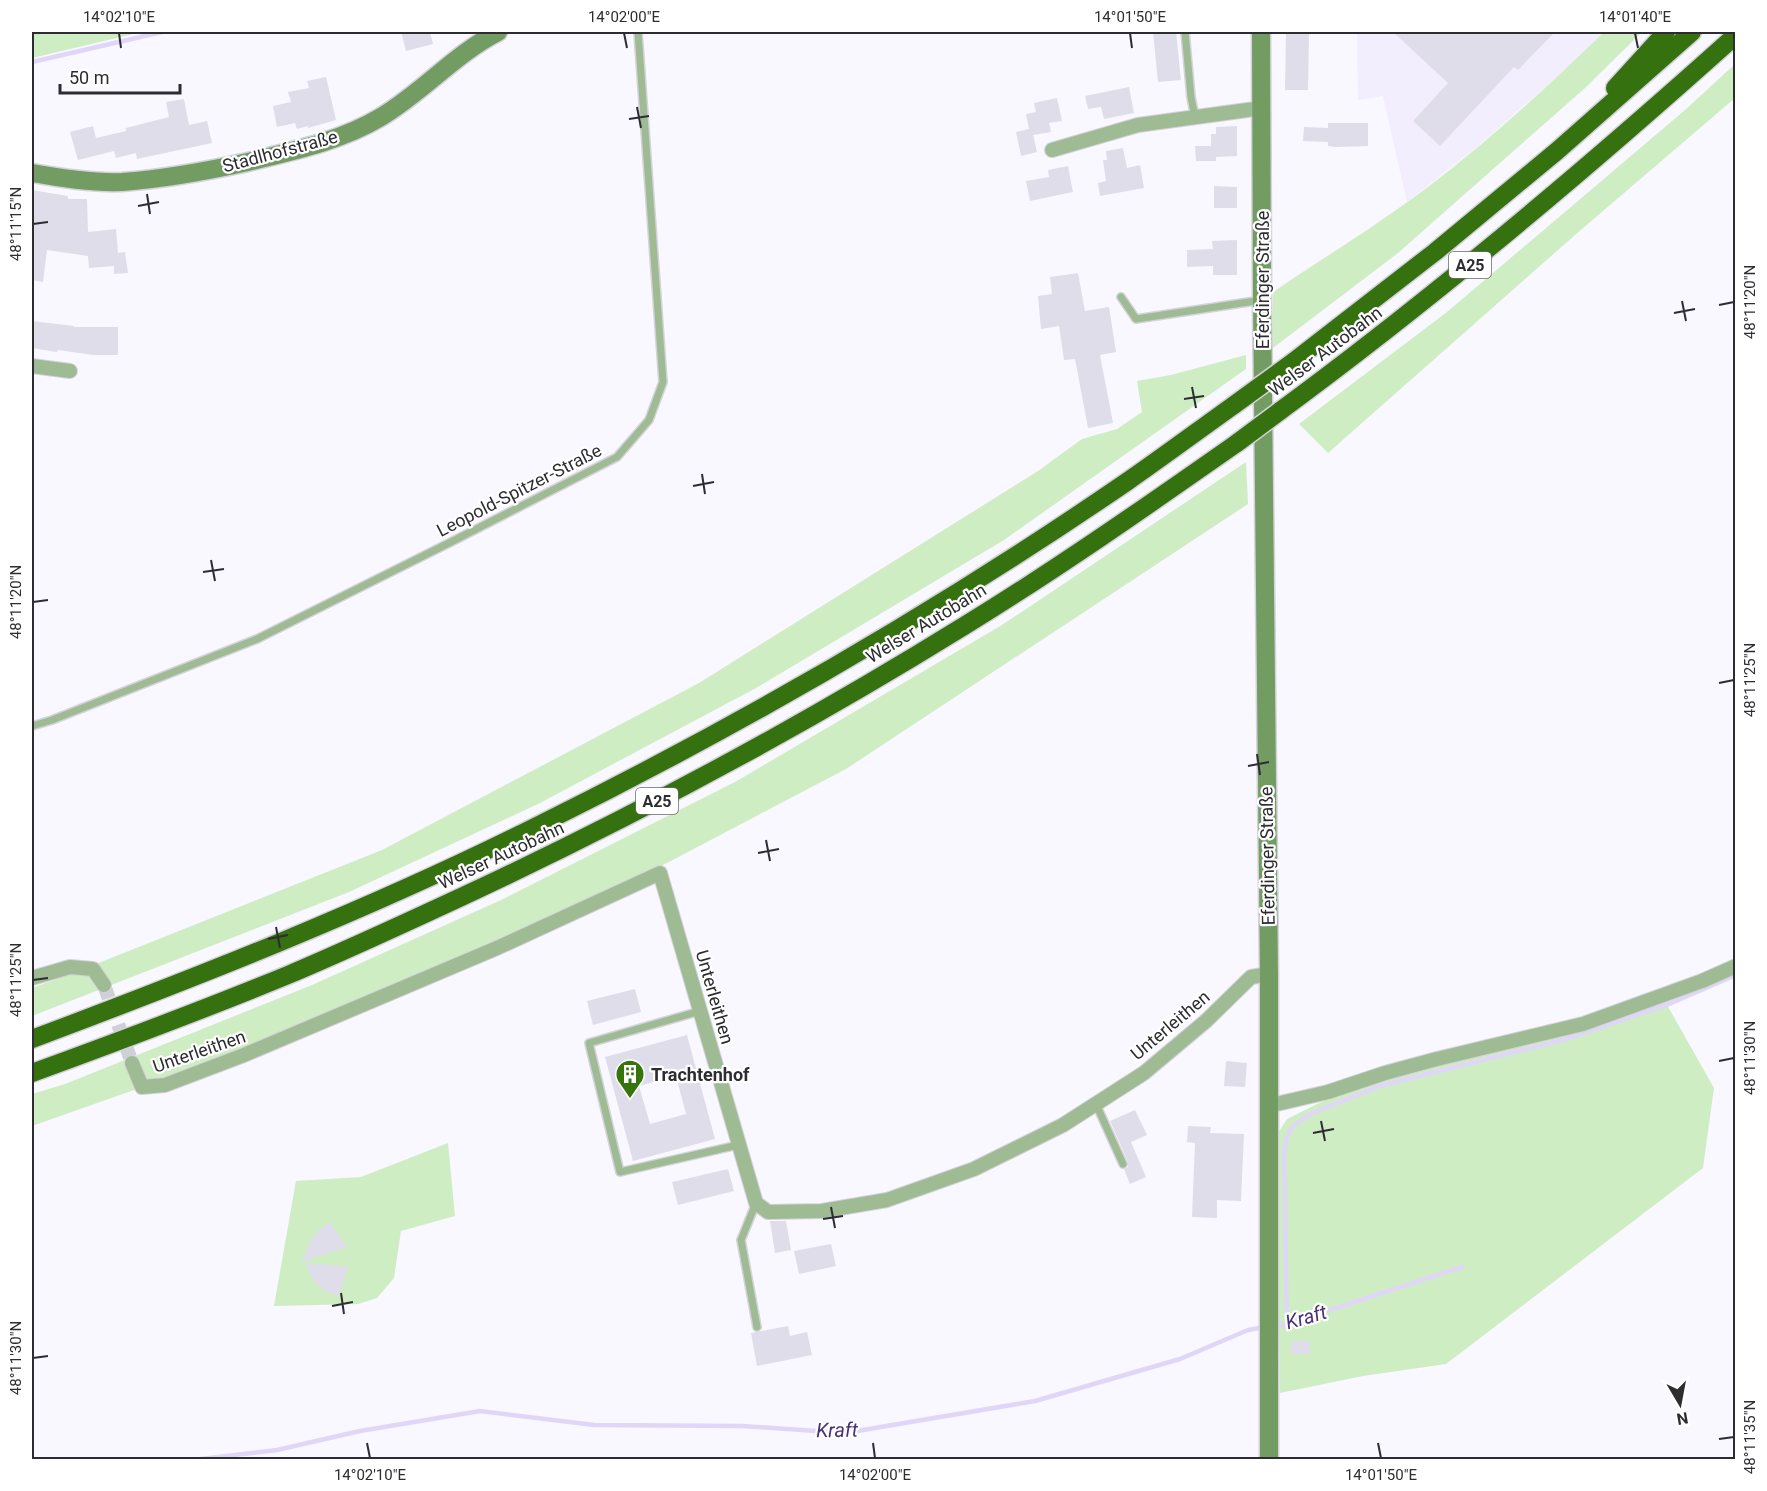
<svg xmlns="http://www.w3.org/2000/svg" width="1767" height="1491" viewBox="0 0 1767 1491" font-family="Roboto,sans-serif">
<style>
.built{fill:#f2eefe}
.green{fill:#cfedc3}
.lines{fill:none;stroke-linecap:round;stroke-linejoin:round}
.stream{stroke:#dfd6f8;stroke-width:4.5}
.building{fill:#e0ddea;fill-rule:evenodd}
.street-tunnel{stroke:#d0ced6;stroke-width:14;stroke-dasharray:14 7;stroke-linecap:butt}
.lane-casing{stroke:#d4d2da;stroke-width:10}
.street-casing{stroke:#d4d2da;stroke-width:16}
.secondary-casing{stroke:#d4d2da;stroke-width:21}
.highway-casing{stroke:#d4d2da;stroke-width:21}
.lane{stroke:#9ebb93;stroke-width:7}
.street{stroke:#9ebb93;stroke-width:14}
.secondary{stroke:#729c61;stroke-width:18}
.highway{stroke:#35710e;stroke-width:18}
.highway-bridge-casing{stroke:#d4d2da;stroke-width:21;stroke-linecap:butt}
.highway-bridge{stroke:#35710e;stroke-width:18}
.ticks{fill:none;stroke:#2d2c31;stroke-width:2}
.labels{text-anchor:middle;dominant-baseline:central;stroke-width:4.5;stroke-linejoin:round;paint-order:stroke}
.shield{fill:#fff;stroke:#6c6b6f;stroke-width:1.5}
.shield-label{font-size:16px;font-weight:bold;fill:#2d2c31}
.street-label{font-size:18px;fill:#2d2c31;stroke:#fff}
.poi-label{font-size:18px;font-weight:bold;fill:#2d2c31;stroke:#fff;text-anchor:start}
.water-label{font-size:20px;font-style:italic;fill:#493173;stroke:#fff}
.neatline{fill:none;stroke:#2d2c31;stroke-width:2}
.ticks-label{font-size:15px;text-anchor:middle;fill:#2d2c31}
</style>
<rect width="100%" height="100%" fill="#f9f7ff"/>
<polygon class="built" points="1357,32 1604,32 1569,66 1478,146 1407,202 1383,96 1358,100"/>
<g class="green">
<polygon points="32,32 142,32 32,58"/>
<path d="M1604,32H1642L1585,88L1398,253L1273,348V292C1317,262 1363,234 1406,203C1477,152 1542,92 1604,32Z"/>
<polygon points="1735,64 1735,98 1575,235 1328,453 1299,424 1447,312 1685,110"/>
<polygon points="1246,355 1246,369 1004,540 756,688 540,803 349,892 32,1016 32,988 76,972 382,850 699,683 1038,471 1082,439 1117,429 1142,412 1137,381 1171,375"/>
<polygon points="1246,462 1248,504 846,769 667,863 455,961 259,1043 134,1090 32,1126 32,1094 65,1084 312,985 501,900 735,782 1002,625"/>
<polygon points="1666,1003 1714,1088 1703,1168 1446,1364 1363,1376 1280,1393 1276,1136 1287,1119 1317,1104 1379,1079 1567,1033"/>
<polygon points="448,1143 455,1216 401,1231 394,1278 377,1298 358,1304 274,1306 296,1181 361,1177"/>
</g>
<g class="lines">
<g class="stream">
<polyline points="32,62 162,32"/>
<polyline points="1287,1324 1284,1155 1286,1140 1292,1127 1310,1114 1380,1086 1563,1040 1669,1004 1736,975"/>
<polyline points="1273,1326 1287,1324 1462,1267"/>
<polyline points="192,1460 277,1450 360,1431 480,1411 594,1425 742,1426 845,1433 1035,1401 1180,1359 1248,1330 1265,1327"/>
</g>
</g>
<g class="building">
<polygon points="401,32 430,32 433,44 406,51"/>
<polygon points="1153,32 1176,32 1181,80 1158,82"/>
<polygon points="1286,32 1309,32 1308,90 1285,90"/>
<polygon points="1393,32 1555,32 1518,70 1514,67 1440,146 1413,121 1448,83"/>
<polygon points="326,77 336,120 308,128 308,126 297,129 295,123 277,127 273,106 291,102 288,92 309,88 307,81"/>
<polygon points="1129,87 1134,113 1104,119 1101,107 1088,109 1085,96"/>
<polygon points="1057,98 1062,121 1049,123 1051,132 1033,135 1037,152 1021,156 1016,132 1029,129 1026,114 1036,112 1034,103"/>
<polygon points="184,99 189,125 207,121 212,143 137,159 136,153 116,158 114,151 78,160 70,132 93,126 96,138 126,131 126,128 169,117 166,102"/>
<polygon points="1328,123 1368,123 1368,146 1335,147 1328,146 1328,142 1303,141 1304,127 1328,128"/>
<polygon points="1237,126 1237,156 1216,157 1216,161 1196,161 1195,146 1211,146 1211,134 1216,134 1216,127"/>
<polygon points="1123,148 1127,168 1140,165 1144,188 1100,196 1098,183 1106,181 1103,160 1107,160 1106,151"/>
<polygon points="1068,166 1073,192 1030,201 1026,181 1049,177 1048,170"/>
<polygon points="1214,186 1237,187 1237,208 1214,208"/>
<polygon points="32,190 68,196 68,199 87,199 88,232 116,229 118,253 125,252 128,273 114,274 114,266 89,268 88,256 47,250 43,282 32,280"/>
<polygon points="1237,240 1237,275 1213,275 1213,266 1187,267 1187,250 1213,249 1212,241"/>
<polygon points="1078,273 1085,311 1109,307 1116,352 1100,355 1113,423 1088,428 1075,359 1064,360 1059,326 1041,329 1038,296 1052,294 1050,277"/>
<polygon points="32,321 74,326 74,327 118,327 118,355 93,355 58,350 57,352 32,348"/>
<polygon points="635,989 641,1012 593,1025 587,1001"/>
<path d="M687,1035L715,1139L633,1161L605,1057ZM676,1076L686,1114L650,1124L639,1086Z"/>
<polygon points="1226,1061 1247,1063 1245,1087 1224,1086"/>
<polygon points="1135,1110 1147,1135 1131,1142 1146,1177 1130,1184 1124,1169 1128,1167 1128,1162 1110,1121"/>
<polygon points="1188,1126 1211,1127 1210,1133 1244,1134 1241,1201 1217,1200 1217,1218 1192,1217 1195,1143 1187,1142"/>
<polygon points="728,1169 734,1191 678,1205 672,1182"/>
<polygon points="770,1221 786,1221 791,1250 775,1253"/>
<polygon points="330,1222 347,1247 302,1262 310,1241 317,1232"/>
<polygon points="831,1244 836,1266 799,1274 794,1251"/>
<polygon points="305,1263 348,1266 339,1296 323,1290 314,1281"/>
<polygon points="788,1326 790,1336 807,1332 812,1355 757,1366 751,1333"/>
<rect x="1291" y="1341" width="19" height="13"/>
</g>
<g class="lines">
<polyline class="street-tunnel" points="104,985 132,1063"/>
<g class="lane-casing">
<g id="lane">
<polyline points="1185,32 1191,97 1195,117"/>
<polyline points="1121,297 1136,319 1262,300"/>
<polyline points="32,726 52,720 257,639 451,542 617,457 649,420 663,382 638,32"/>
<polyline points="700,1011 589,1043 620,1172 738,1145"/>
<polyline points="1096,1104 1123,1164"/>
<polyline points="756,1203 741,1240 757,1327"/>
</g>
</g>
<g class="street-casing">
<g id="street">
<polyline points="1052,150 1138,125 1262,108"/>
<polyline points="32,366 70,371"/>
<polyline points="32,978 70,967 93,969 104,985"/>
<polyline points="132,1063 142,1087 165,1085 244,1055 497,948 660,873 756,1203 768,1212 822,1211 887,1200 974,1169 1063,1125 1144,1073 1206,1021 1251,977 1269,974"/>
<polyline points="1268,1106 1328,1092 1385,1073 1437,1059 1583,1024 1702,981 1736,966"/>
</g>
</g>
<g class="secondary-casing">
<g id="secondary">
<polyline points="1261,32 1262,300 1269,974 1269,1460"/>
<path d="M32,173C61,178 92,183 122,182C164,179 207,171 248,162C293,151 341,141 381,117C423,92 455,54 498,32"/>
</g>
</g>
<g class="highway-casing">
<g id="highway">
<polyline points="1615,88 1666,32"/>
<polyline points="1293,362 1435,252 1557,151 1692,32"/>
<path d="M1280,411C1439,294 1589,167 1736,35"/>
<path d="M32,1039C203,975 373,908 537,826C741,725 940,610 1128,481C1164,456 1199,430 1234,405"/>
<path d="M32,1073C117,1042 203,1010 288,975C345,951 401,925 457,899C631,818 801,727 964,626C1057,569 1147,506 1237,443"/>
</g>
</g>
<use href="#lane" class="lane"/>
<use href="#street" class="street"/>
<use href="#secondary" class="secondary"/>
<use href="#highway" class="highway"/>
<g class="highway-bridge-casing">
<g id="highway-bridge">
<polyline points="1234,405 1293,362"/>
<polyline points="1237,443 1280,411"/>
</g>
</g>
<use href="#highway-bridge" class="highway-bridge"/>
</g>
<path class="ticks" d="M119,33L121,48M624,33L627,48M1130,33L1132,48M1635,33L1638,48M637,107L641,128M629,119L649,116M147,194L150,214M138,206L159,202M33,224L48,222M1682,301L1686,321M1719,305L1734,302M1674,313L1695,309M1192,387L1196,408M1184,399L1204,396M702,474L705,494M693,486L714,482M211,560L215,581M203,572L224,569M33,602L48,600M1719,683L1734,680M1257,754L1260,775M1248,766L1269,762M766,840L770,861M758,853L779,849M276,927L280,948M268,939L288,935M33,980L48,978M1719,1061L1734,1058M1321,1121L1325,1141M1313,1133L1334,1129M831,1207L835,1228M823,1219L843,1216M341,1293L344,1314M332,1306L353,1302M33,1358L48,1356M1719,1439L1734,1437M367,1443L370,1458M873,1443L875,1458M1378,1443L1381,1458"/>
<defs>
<g id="building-pin" transform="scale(1.5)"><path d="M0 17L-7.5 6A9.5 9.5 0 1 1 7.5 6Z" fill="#35730b" stroke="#fff"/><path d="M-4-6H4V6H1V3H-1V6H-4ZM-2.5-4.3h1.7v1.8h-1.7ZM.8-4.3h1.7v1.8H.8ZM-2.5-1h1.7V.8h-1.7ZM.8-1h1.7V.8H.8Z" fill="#fff"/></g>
</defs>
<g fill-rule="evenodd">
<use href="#building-pin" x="630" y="1074"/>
</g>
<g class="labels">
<g class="shield">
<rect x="1449" y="252" width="42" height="26" rx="4.5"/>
<rect x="636" y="788" width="42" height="26" rx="4.5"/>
</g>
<g class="shield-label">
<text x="1470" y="265">A25</text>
<text x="657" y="801">A25</text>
</g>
<g class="street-label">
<text transform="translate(280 151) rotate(-15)">Stadlhofstraße</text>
<text transform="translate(1262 280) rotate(-90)">Eferdinger Straße</text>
<text transform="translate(1325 351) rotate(-37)">Welser Autobahn</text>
<text transform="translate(519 490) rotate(-27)">Leopold-Spitzer-Straße</text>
<text transform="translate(926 623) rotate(-31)">Welser Autobahn</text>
<text transform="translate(501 855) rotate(-25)">Welser Autobahn</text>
<text transform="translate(1267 856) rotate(-91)">Eferdinger Straße</text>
<text transform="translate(715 997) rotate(74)">Unterleithen</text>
<text transform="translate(1170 1025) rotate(-40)">Unterleithen</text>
<text transform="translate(199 1051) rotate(-19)">Unterleithen</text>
</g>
<g class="poi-label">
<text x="651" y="1074">Trachtenhof</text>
</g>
<g class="water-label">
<text transform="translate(1306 1317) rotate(-16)">Kraft</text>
<text transform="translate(837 1430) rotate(-1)">Kraft</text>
</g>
</g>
<rect width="1767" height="1491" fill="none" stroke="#ffffff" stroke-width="66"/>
<g transform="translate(1680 1404) rotate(170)" stroke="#ffffff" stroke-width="4.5" paint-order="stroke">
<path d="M0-4.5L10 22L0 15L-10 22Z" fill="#2d2c31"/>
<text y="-9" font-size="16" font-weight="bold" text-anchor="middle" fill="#2d2c31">N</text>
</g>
<path d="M60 84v9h120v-9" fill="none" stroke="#2d2c31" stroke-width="3"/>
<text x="69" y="84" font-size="18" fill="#2d2c31" stroke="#ffffff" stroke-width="4.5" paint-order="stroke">50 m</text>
<rect x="33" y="33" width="1701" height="1425" class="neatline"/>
<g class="ticks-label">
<text x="119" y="22">14°02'10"E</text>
<text x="624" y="22">14°02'00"E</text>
<text x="1130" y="22">14°01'50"E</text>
<text x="1635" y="22">14°01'40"E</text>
<text transform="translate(16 224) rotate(-90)" y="5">48°11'15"N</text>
<text transform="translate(1750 302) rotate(-90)" y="5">48°11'20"N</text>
<text transform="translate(16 602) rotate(-90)" y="5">48°11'20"N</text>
<text transform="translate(1750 680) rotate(-90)" y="5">48°11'25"N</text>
<text transform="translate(16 980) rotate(-90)" y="5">48°11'25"N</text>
<text transform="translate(1750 1058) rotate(-90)" y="5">48°11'30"N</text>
<text transform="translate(16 1358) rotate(-90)" y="5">48°11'30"N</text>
<text transform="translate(1750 1437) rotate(-90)" y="5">48°11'35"N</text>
<text x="370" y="1480">14°02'10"E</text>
<text x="875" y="1480">14°02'00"E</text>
<text x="1381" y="1480">14°01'50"E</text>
</g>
</svg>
